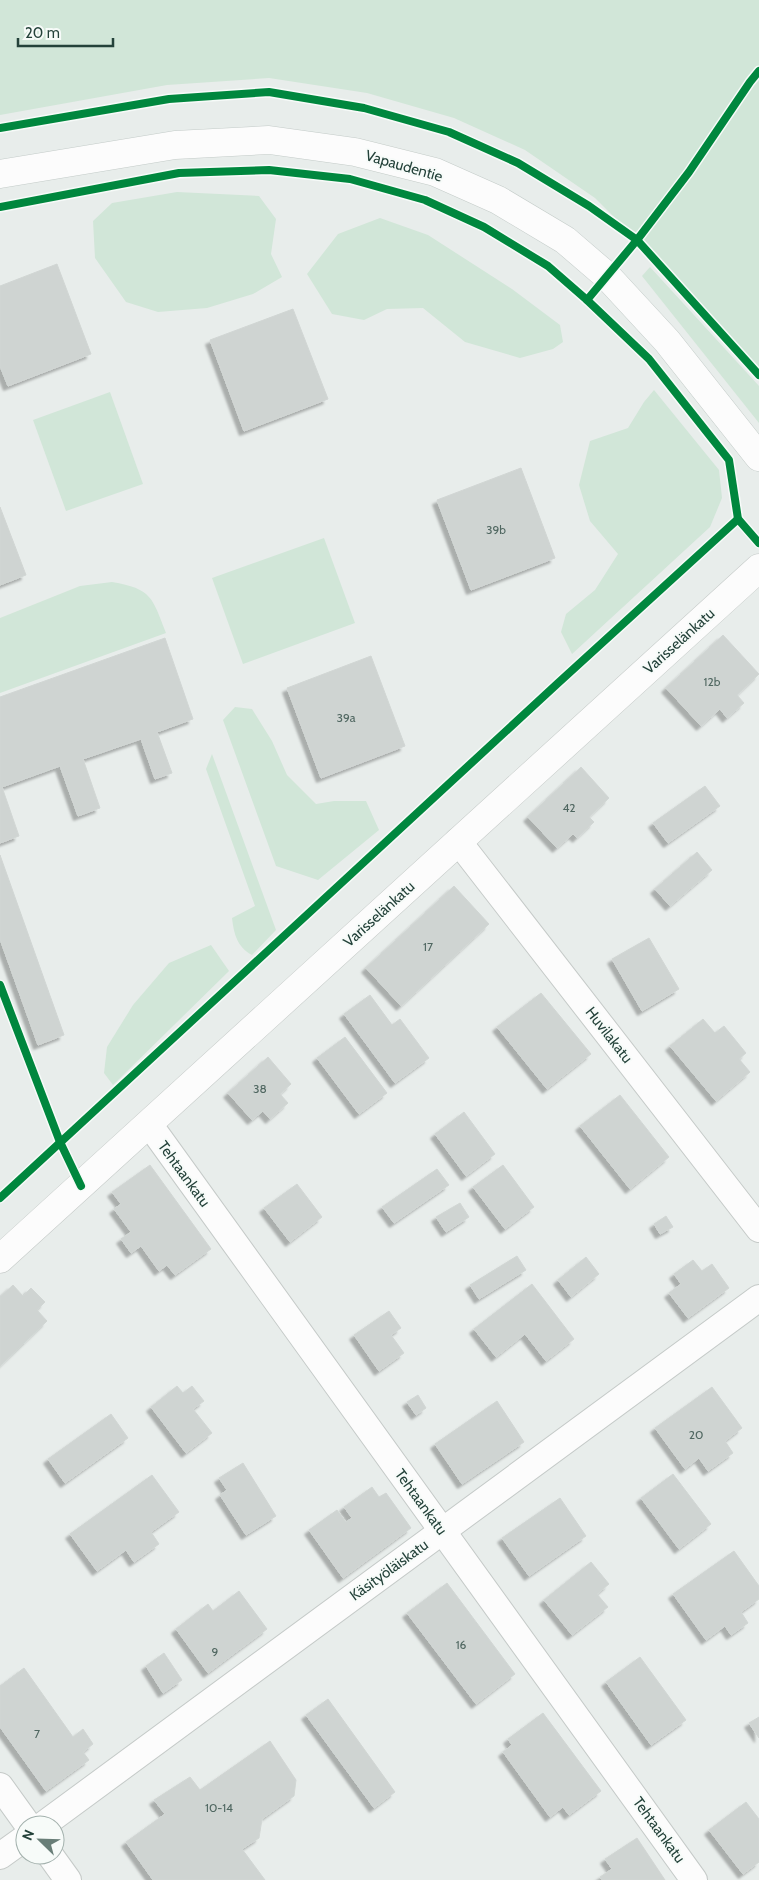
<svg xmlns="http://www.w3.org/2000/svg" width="759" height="1880" viewBox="0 0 759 1880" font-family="Cabin,sans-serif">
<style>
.green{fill:#d1e6d8}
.building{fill:#cfd4d2;stroke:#d1d6d4;filter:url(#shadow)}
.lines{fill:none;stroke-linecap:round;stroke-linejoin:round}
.minor-casing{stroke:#c5cac8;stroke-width:28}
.tertiary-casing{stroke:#c5cac8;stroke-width:29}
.secondary-casing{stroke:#c3cbc8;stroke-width:29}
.minor{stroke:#fcfcfc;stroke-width:26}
.tertiary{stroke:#fcfcfc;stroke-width:28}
.secondary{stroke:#fcfcfc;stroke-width:28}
.cycleway-casing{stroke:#f7fbf9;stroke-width:11}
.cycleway{stroke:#00873e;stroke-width:8}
.labels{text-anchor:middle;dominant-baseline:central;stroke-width:4;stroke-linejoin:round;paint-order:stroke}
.number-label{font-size:12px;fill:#506761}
.street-label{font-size:15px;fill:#24423a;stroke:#f7fbf9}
</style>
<defs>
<filter id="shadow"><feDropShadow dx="-4.5" dy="4.5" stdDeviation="1" flood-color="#0004"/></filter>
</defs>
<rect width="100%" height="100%" fill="#e8edeb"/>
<g class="green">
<polygon points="0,0 759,0 759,375 637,240 595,198 525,150 454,118 367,93 269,78 167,85 0,115"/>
<polygon points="177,192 259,196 276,219 271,254 282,277 253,294 207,308 158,312 126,302 95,258 93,221 112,203"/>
<polygon points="380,218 428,235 512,289 560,325 563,342 553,349 520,358 465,342 423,308 387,309 364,320 332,314 307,274 338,234"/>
<polygon points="650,267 759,386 759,423 642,276"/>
<polygon points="654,390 719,470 722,498 710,527 572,654 561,632 566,614 595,590 618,554 590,521 579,485 590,441 628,428 644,402"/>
<polygon points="110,392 143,484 66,511 33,420"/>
<polygon points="324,538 355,623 243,664 212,578"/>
<path d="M112,582C152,589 152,597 166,633L0,693V618L80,586Z"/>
<polygon points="235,707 252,709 272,741 287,775 316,804 334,801 366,801 379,830 318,880 276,866 223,720"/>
<path d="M212,754L276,930L252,955C237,947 234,934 232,918L255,906L206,769Z"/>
<polygon points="211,945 229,971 113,1085 104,1073 107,1047 133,1005 169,963"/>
</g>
<g class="building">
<polygon points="57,264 91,354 8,386 0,366 0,286"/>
<polygon points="293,309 328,399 244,431 210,340"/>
<polygon points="521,468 555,558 471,590 437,500"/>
<polygon points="0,507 26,575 0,585"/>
<polygon points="723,635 759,674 737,695 744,703 727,718 720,709 701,726 666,688"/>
<polygon points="165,638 193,719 157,732 172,773 155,779 141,739 83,759 100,808 78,816 60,766 2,787 19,836 0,843 0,697"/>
<polygon points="371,656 405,746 321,778 287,688"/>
<polygon points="581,767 609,798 589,817 594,822 577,838 573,834 557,848 528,817"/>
<polygon points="705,786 720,806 668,843 653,823"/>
<polygon points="697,852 712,870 670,906 655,889"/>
<polygon points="0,855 64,1035 38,1045 0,939"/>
<polygon points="454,886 489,924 401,1006 366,968"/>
<polygon points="649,938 679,989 642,1011 612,959"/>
<polygon points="541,993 591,1054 547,1089 497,1027"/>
<polygon points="370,995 392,1025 400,1019 429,1058 395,1083 344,1014"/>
<polygon points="703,1019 715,1033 724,1026 746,1053 739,1059 750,1072 716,1101 670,1046"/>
<polygon points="345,1037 387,1093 359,1114 317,1058"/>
<polygon points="268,1057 291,1084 280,1094 288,1103 270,1119 263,1111 252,1120 228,1093"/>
<polygon points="620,1095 669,1157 630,1189 580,1126"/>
<polygon points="464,1112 495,1154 466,1176 435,1134"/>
<polygon points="150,1165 211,1249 175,1275 167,1265 159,1271 141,1246 131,1253 121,1239 131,1232 114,1209 121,1204 112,1192"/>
<polygon points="503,1165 534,1207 505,1229 473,1187"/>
<polygon points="437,1169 449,1185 394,1223 382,1207"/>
<polygon points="297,1184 322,1217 290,1242 264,1208"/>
<polygon points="460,1203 469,1217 446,1232 436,1217"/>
<polygon points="666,1216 673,1227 660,1234 654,1224"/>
<polygon points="517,1256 526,1270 479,1299 470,1285"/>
<polygon points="586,1257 599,1274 571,1297 558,1280"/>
<polygon points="693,1260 702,1271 712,1264 729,1288 688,1318 669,1293 681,1284 674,1274"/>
<polygon points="532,1284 574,1339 546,1361 525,1334 496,1357 474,1329"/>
<polygon points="13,1285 23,1296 31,1288 45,1302 37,1310 47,1321 0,1366 0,1297"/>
<polygon points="389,1311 401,1328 391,1335 404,1353 379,1371 354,1335"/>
<polygon points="177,1386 183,1393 192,1386 204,1401 193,1409 212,1433 186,1453 151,1407"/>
<polygon points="712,1387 742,1428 725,1441 733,1453 708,1471 699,1458 685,1469 655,1428"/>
<polygon points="418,1395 426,1408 416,1415 407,1402"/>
<polygon points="497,1401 524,1442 462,1484 435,1444"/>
<polygon points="111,1414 128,1438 65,1483 48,1459"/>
<polygon points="243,1463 276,1516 246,1535 220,1495 227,1490 219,1478"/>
<polygon points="673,1474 711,1524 679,1549 641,1498"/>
<polygon points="152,1475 179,1512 151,1532 159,1544 134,1562 126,1550 97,1571 70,1534"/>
<polygon points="372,1487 379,1497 386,1493 411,1528 343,1578 309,1530 337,1510 346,1522 352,1518 344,1507"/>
<polygon points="560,1498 586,1536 529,1576 502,1538"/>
<polygon points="734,1551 759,1586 759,1599 741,1612 748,1623 731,1635 725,1626 706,1640 673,1594"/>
<polygon points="591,1562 609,1584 597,1594 608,1607 572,1635 544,1600"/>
<polygon points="447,1583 515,1674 476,1704 407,1613"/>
<polygon points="239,1591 267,1629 208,1673 176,1629 208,1604 213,1611"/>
<polygon points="164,1653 182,1680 163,1693 146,1666"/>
<polygon points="640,1657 686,1720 651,1745 606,1682"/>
<polygon points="24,1668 73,1737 83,1729 93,1744 83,1752 89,1760 46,1791 0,1727 0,1686"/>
<polygon points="328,1699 395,1792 374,1808 306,1715"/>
<polygon points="543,1713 601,1791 569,1815 563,1807 550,1817 503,1752 512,1745 508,1739"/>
<polygon points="759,1717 759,1738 749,1723"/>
<polygon points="270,1741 296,1780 294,1796 262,1819 259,1838 242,1849 265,1880 153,1880 126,1842 165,1814 154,1800 190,1777 200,1790"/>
<polygon points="746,1802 759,1819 759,1862 743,1874 709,1830"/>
<polygon points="637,1838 665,1880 602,1880 600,1877 612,1869 605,1859"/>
</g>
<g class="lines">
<g class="minor-casing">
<g id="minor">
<polyline points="458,841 759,1229"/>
<polyline points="149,1124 694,1880"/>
<polyline points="0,1786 28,1825"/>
<polyline points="43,1825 759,1298"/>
<polyline points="50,1855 68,1880"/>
<polyline points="0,1856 25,1838"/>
</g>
</g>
<g class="tertiary-casing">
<polyline id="tertiary" points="0,1259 759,568"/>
</g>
<g class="secondary-casing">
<polyline id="secondary" points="0,174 175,145 269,140 355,152 435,172 498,200 565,240 607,276 667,341 759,457"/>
</g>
<use href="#minor" class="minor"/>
<use href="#tertiary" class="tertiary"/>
<use href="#secondary" class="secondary"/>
<g class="cycleway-casing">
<g id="cycleway">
<polyline points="0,128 169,99 269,92 364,108 449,132 518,163 589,206 637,240 759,375"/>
<polyline points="0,207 179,173 269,170 350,179 425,200 484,227 548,266 587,300 649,359 729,460 738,519 759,543"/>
<polyline points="587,300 637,240 689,172 750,82 759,71"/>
<polyline points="0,985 60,1142 81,1186"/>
<polyline points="0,1198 557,684 738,519"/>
</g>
</g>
<use href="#cycleway" class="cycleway"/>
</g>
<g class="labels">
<g class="number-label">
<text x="496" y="529">39b</text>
<text x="712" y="681">12b</text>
<text x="346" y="717">39a</text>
<text x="569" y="807">42</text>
<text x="428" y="946">17</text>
<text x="260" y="1088">38</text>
<text x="696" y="1434">20</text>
<text x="461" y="1644">16</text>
<text x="215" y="1651">9</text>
<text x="37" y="1733">7</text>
<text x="219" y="1807">10-14</text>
</g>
<g class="street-label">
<text transform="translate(404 166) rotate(16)">Vapaudentie</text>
<text transform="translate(679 641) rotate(-42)">Varisselänkatu</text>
<text transform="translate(379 914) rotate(-42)">Varisselänkatu</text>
<text transform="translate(609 1035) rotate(52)">Huvilakatu</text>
<text transform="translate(184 1174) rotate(54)">Tehtaankatu</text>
<text transform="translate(421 1502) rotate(54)">Tehtaankatu</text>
<text transform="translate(389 1570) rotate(-36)">Käsityöläiskatu</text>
<text transform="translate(659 1830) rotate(54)">Tehtaankatu</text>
</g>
</g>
<g transform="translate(40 1840) rotate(293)"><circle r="24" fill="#f7fbf9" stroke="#a3b1ad"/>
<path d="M0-4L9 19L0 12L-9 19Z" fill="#697e78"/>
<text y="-8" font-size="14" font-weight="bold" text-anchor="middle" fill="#24423a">N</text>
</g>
<path d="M18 38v8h95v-8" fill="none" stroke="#24423a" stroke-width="2.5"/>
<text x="25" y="38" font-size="15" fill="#24423a" stroke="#f7fbf9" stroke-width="4" paint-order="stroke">20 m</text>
</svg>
